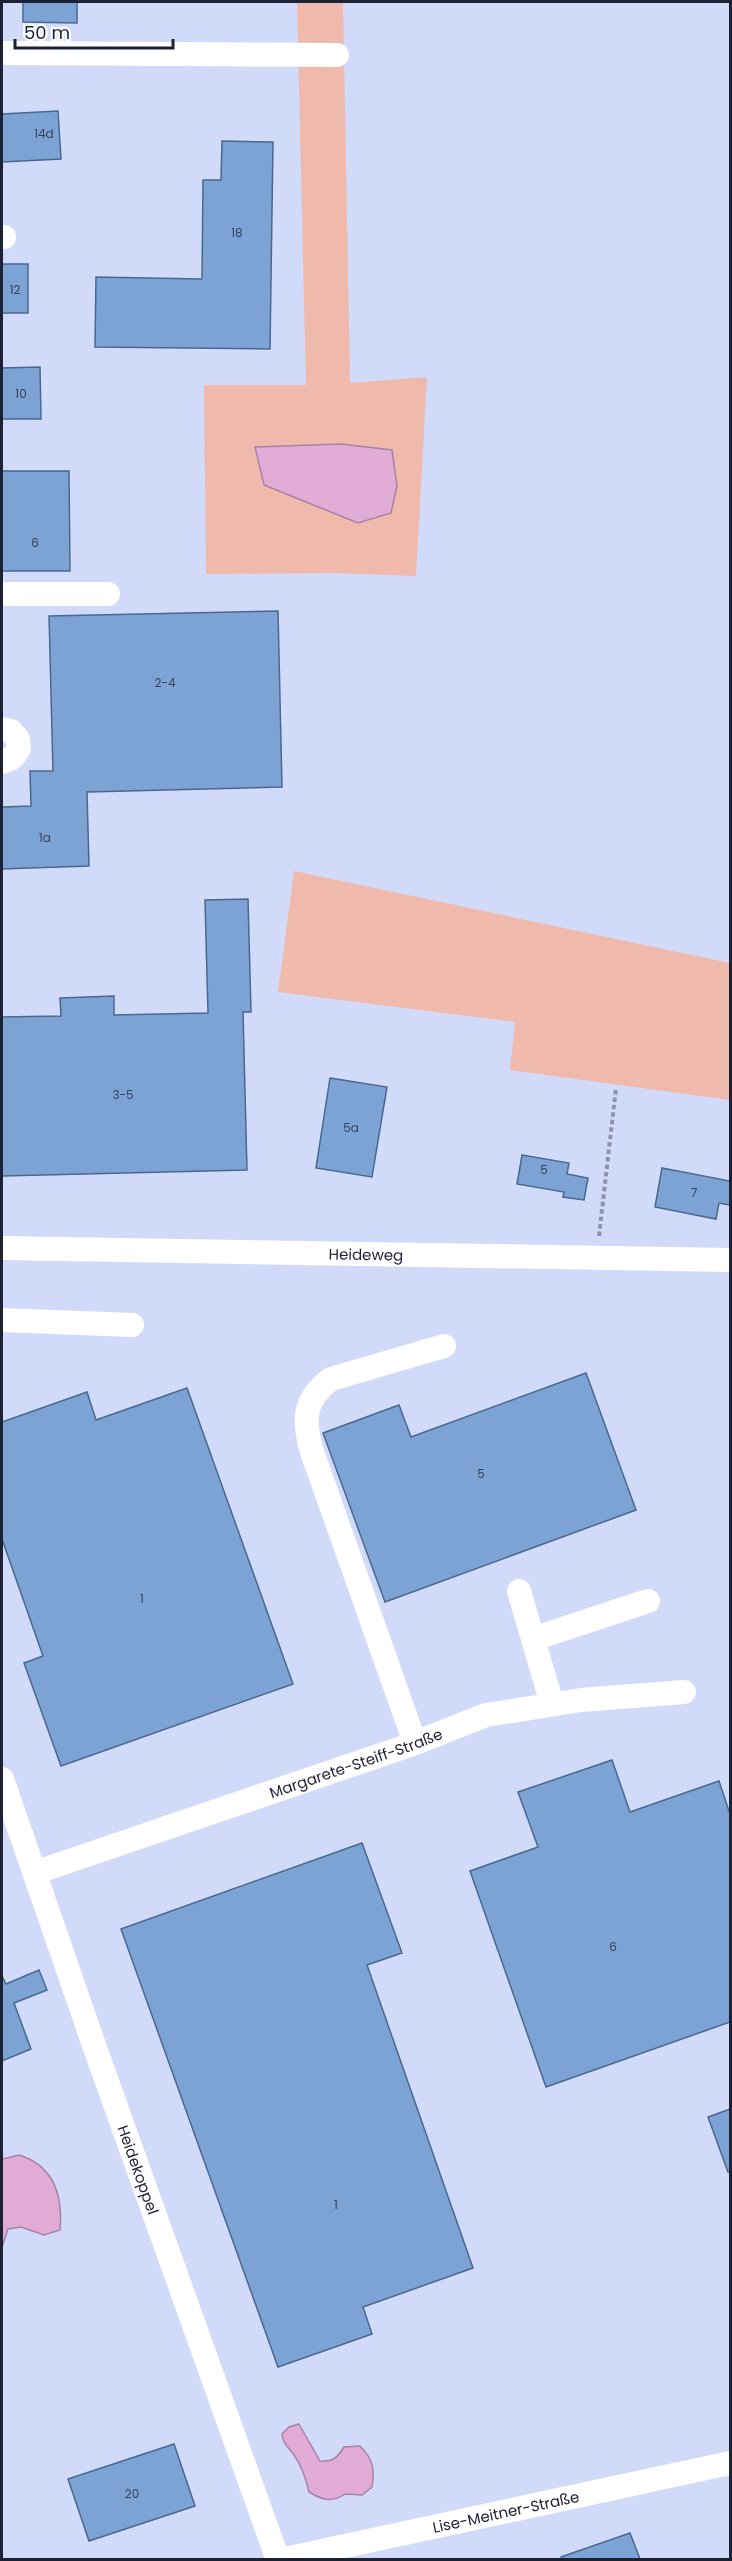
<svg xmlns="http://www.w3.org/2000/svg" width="732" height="2561" viewBox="0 0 732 2561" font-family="Poppins,sans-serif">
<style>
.green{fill:#efb9ac}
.water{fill:#e0acd6;stroke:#a682a5;stroke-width:1.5}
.building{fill:#7ca3d3;stroke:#48688f;stroke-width:1.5}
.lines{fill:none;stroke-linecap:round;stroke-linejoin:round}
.path{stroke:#8d93ae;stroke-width:4;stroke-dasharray:4.5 3;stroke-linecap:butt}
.minor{stroke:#fff;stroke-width:24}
.labels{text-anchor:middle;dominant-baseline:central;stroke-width:5;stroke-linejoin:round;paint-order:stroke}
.number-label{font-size:12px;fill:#35425c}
.street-label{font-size:15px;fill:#1d2134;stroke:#fcfcfc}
</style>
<rect width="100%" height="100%" fill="#d2daf9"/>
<g class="green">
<polygon points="297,2 343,2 350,383 427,377 416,576 334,573 206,574 204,385 306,385"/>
<polygon points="294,871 730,963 730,1100 510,1070 515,1022 278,992"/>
</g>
<g class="water">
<polygon points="341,444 392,450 397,486 391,513 358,523 264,485 255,447"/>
<path d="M19,2155C54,2166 63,2196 60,2230L44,2235L21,2227L8,2229L2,2247V2159Z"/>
<path d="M299,2424L320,2461C333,2462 337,2458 344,2447L360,2446C373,2459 375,2469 372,2487L362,2495L345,2494C332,2503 322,2500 309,2492C306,2479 302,2466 294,2455C288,2447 283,2444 282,2434L289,2427Z"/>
</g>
<g class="building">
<polygon points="23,2 77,2 77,23 23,22"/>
<polygon points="58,111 61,159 2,162 2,114"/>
<polygon points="222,141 273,142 270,349 95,347 96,277 202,279 203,180 221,180"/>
<rect x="2" y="264" width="26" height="49"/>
<polygon points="40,367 41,419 2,419 2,368"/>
<polygon points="2,471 69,471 70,571 2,571"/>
<polygon points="278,611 282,787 87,792 89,866 2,869 2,807 31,806 30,771 53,771 49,616"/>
<polygon points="248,899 251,1012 243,1012 247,1170 2,1176 2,1017 61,1016 60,998 114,996 114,1015 208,1013 205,900"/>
<polygon points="330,1078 387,1087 372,1177 316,1168"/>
<polygon points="522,1155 569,1163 567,1174 588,1178 584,1200 563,1197 564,1192 517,1184"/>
<polygon points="662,1168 730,1181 730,1205 719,1203 716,1219 655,1207"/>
<polygon points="586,1373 636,1510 385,1602 323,1433 399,1405 411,1437"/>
<polygon points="187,1388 293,1684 61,1766 24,1663 43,1656 2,1539 2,1422 87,1392 96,1420"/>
<polygon points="612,1760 630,1812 719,1781 730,1814 730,2022 546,2087 470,1871 538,1847 518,1792"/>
<polygon points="362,1843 402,1953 367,1965 473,2268 363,2307 372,2334 278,2367 121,1929"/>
<polygon points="39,1970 47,1990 14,2003 31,2049 2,2061 2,1976 6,1984"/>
<polygon points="730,2109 730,2172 728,2172 708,2117"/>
<polygon points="174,2444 195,2506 89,2541 68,2479"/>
<polygon points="630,2533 640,2559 562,2559 561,2557"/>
</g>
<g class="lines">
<polyline class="path" points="599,1236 616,1088"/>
<g class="minor">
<polyline points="2,53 337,55"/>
<polyline points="2,237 4,237"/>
<polyline points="2,594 108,594"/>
<polyline points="2,729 11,731 18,739 19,749 12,758 2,762"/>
<path id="s1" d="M2,1248L730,1260"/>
<polyline points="2,1320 132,1325"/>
<polyline points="519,1591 552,1704"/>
<polyline points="533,1639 648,1601"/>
<path d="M415,1743L311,1449C303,1418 304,1399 331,1379L444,1346"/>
<path id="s2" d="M2,1779L95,2048L278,2560"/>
<path id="s3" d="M34,1873L410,1745L486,1715L581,1700L684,1692"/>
<path id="s4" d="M280,2560L730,2463"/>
</g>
</g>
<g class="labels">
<g class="number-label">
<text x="44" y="133">14d</text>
<text x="237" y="232">18</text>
<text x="15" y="289">12</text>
<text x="21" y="393">10</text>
<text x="35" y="542">6</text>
<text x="165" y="682">2-4</text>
<text x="45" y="837">1a</text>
<text x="123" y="1094">3-5</text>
<text x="351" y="1127">5a</text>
<text x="544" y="1169">5</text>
<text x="694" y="1192">7</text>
<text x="481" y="1473">5</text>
<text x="142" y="1598">1</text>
<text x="613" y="1946">6</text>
<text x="336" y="2204">1</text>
<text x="132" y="2493">20</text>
</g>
<g class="street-label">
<text stroke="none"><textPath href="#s1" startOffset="364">Heideweg</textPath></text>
<text stroke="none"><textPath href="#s3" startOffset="340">Margarete-Steiff-Straße</textPath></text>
<text stroke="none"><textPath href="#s2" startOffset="414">Heidekoppel</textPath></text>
<text stroke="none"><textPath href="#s4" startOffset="231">Lise-Meitner-Straße</textPath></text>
</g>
</g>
<rect width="732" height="2561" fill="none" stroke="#1d2134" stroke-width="6"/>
<path d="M15 39v9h158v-9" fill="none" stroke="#1d2134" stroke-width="3"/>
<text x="24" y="39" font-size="18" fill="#1d2134" stroke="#fcfcfc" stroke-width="4.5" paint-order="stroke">50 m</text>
</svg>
